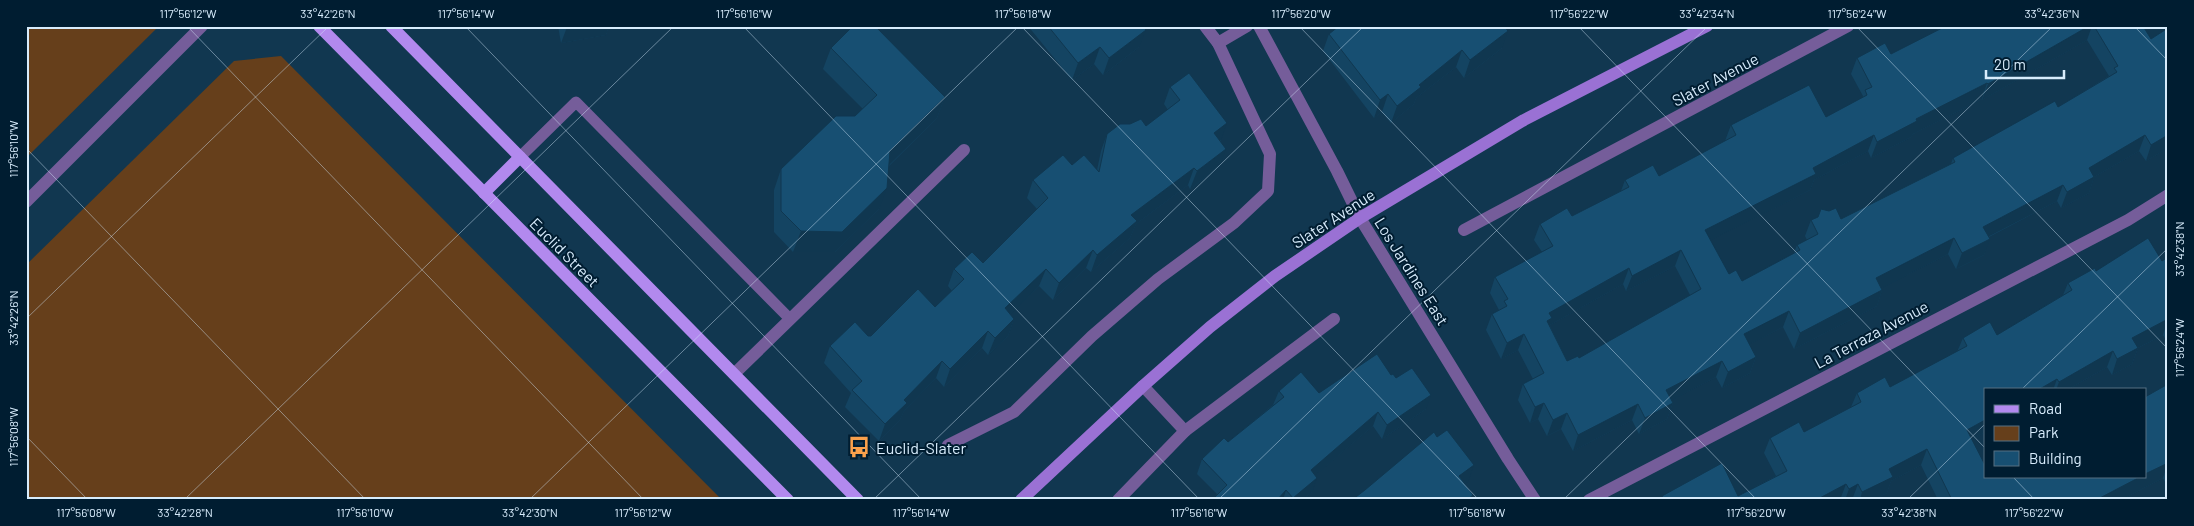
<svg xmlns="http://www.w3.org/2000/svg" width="2194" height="526" viewBox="0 0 2194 526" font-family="Barlow,sans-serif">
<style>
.green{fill:#663f1b}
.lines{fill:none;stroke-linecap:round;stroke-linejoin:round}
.service{stroke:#755d9a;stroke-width:11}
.minor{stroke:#755d9a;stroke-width:12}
.tertiary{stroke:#755d9a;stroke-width:12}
.secondary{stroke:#9a71d4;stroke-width:12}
.primary{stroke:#b289ee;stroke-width:12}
.wall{fill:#144462;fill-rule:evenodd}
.shaded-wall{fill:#103750}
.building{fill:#174f72;stroke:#103750;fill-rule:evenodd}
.ticks{fill:none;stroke:#d7ecfc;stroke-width:1;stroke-opacity:0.45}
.labels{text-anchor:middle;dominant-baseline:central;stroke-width:4;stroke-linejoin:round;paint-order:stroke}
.street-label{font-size:16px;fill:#d7ecfc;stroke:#001d31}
.poi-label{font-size:16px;fill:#d7ecfc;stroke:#001d31;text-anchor:start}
.neatline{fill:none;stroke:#d7ecfc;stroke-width:2}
.ticks-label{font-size:12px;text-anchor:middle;fill:#d7ecfc}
</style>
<rect width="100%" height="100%" fill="#113750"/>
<g class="green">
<polygon points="26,26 159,26 26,158"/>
<polygon points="281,56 722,500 26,500 26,265 234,61"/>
</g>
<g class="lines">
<polyline class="service" points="520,157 576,102 790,319"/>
<g class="minor">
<polyline points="1205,26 1218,43 1247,26"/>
<polyline points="26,202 202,26"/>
<polyline points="1360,218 1508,459 1535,500"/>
<polyline points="1464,230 1848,26"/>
<polyline points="734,374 964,150"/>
<polyline points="1143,386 1185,431"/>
<polyline points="948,445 1014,412 1092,336 1158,279 1234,223 1268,191 1270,154 1218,43"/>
<polyline points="1118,500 1185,431 1334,319"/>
<polyline points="1589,500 2128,220 2168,195"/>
</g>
<polyline class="tertiary" points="1259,26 1337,171 1360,218"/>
<polyline class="secondary" points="1021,500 1143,386 1210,327 1275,276 1360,218 1524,120 1707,26"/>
<g class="primary">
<polyline points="319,26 788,500"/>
<polyline points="391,26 858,500"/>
<polyline points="484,193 520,157"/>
</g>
</g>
<g class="wall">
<polygon points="486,26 496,26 495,29"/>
<polygon points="558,26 609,26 606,35 561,43"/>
<polygon points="1028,26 1143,26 1139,47 1103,75 1094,64 1072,80"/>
<path d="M1939,26H2143L2151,39L2168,28V148L2146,161L2139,151L2094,177L2089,193L2061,208L2057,201L1989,237L1984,255L1956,269L1948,254L1881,288L1882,290L1877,306L1794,349L1783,327L1749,344L1756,357L1750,373L1722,388L1716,377L1671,400L1673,403L1667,419L1639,434L1632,420L1573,451L1561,429L1547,436L1538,419L1530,423L1518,400L1523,384L1533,379L1518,350L1501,359L1486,330L1492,314L1499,310L1490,293L1495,277L1542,252L1534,240L1540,224L1572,216L1621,191L1625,180L1659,176L1725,141L1731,125L1826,117L1862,98L1863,96L1851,74L1857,58L1891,54L1937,31ZM2087,40L2109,76L2058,107L1953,158L1951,164L1841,219L1811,220L1805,236L1807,240L1797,245L1794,253L1742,281L1729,274L1710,240L1810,190L1814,180L1868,151L1871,158L1911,137L1913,134L1982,99V100ZM1675,266L1690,295L1579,358L1567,361L1550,326V325L1623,284L1626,291Z"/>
<polygon points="1329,34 1502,48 1464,78 1456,67 1416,98 1414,104 1391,123 1382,112 1374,118 1323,51"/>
<polygon points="831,48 945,97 937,118 889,166 879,209 835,252 793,252 774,232 774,190 781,169 855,116 863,109 823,69"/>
<polygon points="1170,87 1221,140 1220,166 1190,189 1188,185 1136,224 1130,238 1091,272 1086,268 1053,300 1039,286 1010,314 1014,319 1008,336 988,355 982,348 944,387 936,378 904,411 900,420 879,441 845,407 851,393 824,363 830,346 868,336 871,336 935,307 952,291 948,286 954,269 983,263 1037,209 1027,198 1033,180 1072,165 1097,170 1101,151 1107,134 1146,126 1168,110 1164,104"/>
<polygon points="2168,257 2168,338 2166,340 2163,335 2138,348 2132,364 2112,375 2107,367 2067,390 1985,390 1985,432 1972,440 1985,477 2145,477 2168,384 2168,488 2163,478 2121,500 1938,500 1921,465 1891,481 1887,493 1873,500 1661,500 1662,496 1738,496 1776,476 1764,453 1770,438 1804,432 1851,407 1857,393 1890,387 1957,352 1963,338 1997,335 2063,295 2068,283 2096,271 2162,261"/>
<polygon points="1391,375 1396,378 1426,409 1382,439 1373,426 1315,475 1312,492 1302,500 1212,500 1217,494 1197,474 1202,459 1228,442 1273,405 1279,391 1319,393"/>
</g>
<g class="shaded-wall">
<polygon points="569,26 609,26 606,35 561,43 567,27"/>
<polygon points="2089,26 2092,26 2087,40 1982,100 1988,84"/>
<polygon points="1146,30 1139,47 1103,75 1109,58"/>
<polygon points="1508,31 1502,48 1464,78 1470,60"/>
<polygon points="1100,47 1094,64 1072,80 1078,63"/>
<polygon points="1462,50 1456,67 1416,98 1414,104 1391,123 1397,106 1419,85"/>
<polygon points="1987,83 1982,99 1913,134 1911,137 1871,158 1877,142 1916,119"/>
<polygon points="1388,94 1382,112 1374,118 1380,100"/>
<polygon points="945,97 937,118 882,172 890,151"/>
<polygon points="1227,123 1221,140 1208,150 1214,133"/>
<polygon points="1874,135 1868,151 1814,180 1810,190 1699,246 1705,230 1813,168"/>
<polygon points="2145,135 2139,151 2094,177 2089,193 2061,208 2067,192 2089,168"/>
<polygon points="2168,135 2168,148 2146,161 2151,145"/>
<polygon points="1226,149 1220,166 1190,189 1197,171"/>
<polygon points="1194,168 1188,185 1136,224 1130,238 1091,272 1097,255 1131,215"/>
<polygon points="2063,185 2057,201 1978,242 1983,227"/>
<polygon points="887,188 879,209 835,252 793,252 801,231"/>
<polygon points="1954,238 1948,254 1870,294 1876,278"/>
<polygon points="1990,239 1984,255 1956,269 1962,253"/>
<polygon points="1093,250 1086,268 1053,300 1059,283"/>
<polygon points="1681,250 1675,266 1626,291 1632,276"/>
<polygon points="1629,268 1623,284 1550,325 1546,334 1541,337 1549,313"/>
<polygon points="1046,269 1039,286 998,326 1005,308"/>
<polygon points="1882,290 1877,306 1794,349 1800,333"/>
<polygon points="1789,311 1783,327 1738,350 1744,334"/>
<polygon points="1014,319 1008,336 988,355 995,338"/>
<polygon points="2168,319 2163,335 2126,354 2132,338"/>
<polygon points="988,331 982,348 944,387 950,369"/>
<polygon points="1524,334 1518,350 1501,359 1507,343"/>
<polygon points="2138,348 2132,364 2112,375 2117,359"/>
<polygon points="2113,351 2107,367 2067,390 2056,390 2059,382"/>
<polygon points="1756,357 1750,373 1722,388 1728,372"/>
<polygon points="942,361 936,378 904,411 900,420 879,441 885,424 904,400"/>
<polygon points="1722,361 1716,377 1660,406 1666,390"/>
<polygon points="2057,379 2053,390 2038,390"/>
<polygon points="1431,395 1426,409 1382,439 1387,425"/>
<polygon points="1544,403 1538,419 1530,423 1535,407"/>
<polygon points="1673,403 1667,419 1639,434 1645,418"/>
<polygon points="1638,404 1632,420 1573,451 1578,435"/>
<polygon points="1378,412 1373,426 1305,484 1311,470"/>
<polygon points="1567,413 1561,429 1547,436 1553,420"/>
<polygon points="1985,420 1985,432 1962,446 1967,430"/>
<polygon points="1927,449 1921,465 1891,481 1887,493 1873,500 1860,500 1862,492 1889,469"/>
<polygon points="2168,463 2163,478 2121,500 2096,500 2140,477 2145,477 2145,474"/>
<polygon points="1474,465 1468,482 1453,493 1459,476"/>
<polygon points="1317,478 1312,492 1302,500 1292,500 1293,498"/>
<polygon points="1846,484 1840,500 1816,500"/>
<polygon points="1858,484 1852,500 1845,500 1849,489"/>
<polygon points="1286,490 1283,500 1277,500"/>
</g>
<g class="building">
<polygon points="853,26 875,26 945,97 890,151 887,188 842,232 801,231 781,211 781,169 836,116 855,116 877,95 831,48"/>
<polygon points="1048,26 1143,26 1146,30 1109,58 1100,47 1078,63"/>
<polygon points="1339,26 1504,26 1508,31 1470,60 1462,50 1419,85 1421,87 1397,106 1388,94 1380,100 1329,34"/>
<path d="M1946,26H2089L1988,84L1987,83L1916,119L1917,121L1877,142L1874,135L1813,168L1816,174L1705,230L1729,274L1736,270L1742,281L1800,250L1797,245L1818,234L1811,220L1818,217L1821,209L1829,211L1836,208L1841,219L1955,162L1953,158L2055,101L2058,107L2117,72L2114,68L2118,66L2094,26H2143L2151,39L2168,28V105L2167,106L2168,108V135L2151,145L2145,135L2089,168L2094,177L2067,192L2063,185L1983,227L1990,239L1962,253L1954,238L1876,278L1882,290L1800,333L1789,311L1744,334L1756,357L1728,372L1722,361L1666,390L1673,403L1645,418L1638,404L1578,435L1567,413L1553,420L1544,403L1535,407L1523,384L1544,373L1524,334L1507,343L1492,314L1507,306L1504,301L1508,299L1495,277L1553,246L1540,224L1567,208L1572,216L1629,187L1625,180L1653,165L1659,176L1736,135L1731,125L1809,85L1826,117L1867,95L1865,90L1872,87L1857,58L1885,43L1891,54ZM1681,250L1701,289L1579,358L1578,356L1567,361L1547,321L1552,318L1549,313L1629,268L1632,276Z"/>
<polygon points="1189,73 1227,123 1214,133 1226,149 1197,171 1194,168 1131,215 1137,221 1097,255 1093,250 1059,283 1046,269 1005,308 1014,319 995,338 988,331 950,369 942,361 904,400 907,403 885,424 852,390 862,381 830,346 855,322 868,336 871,336 918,289 935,307 964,279 954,269 972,252 983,263 1048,198 1033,180 1063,155 1072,165 1084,155 1099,172 1107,134 1120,124 1130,124 1141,119 1146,126 1180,100 1170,87"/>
<polygon points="2148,238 2162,261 2168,257 2168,319 2132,338 2138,348 2117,359 2113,351 2059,382 2057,379 2038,390 1985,390 1985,420 1967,430 1985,465 1985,477 2140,477 2096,500 1952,500 1927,449 1889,469 1893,477 1862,492 1858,484 1849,489 1846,484 1816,500 1664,500 1662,496 1722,463 1738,496 1787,471 1770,438 1799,422 1804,432 1861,402 1857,393 1885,377 1890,387 1967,346 1963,338 1990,322 1997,335 2072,290 2068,283 2095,268 2096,271"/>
<polygon points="1377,354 1391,375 1393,374 1396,378 1412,368 1431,395 1387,425 1378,412 1311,470 1317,478 1293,498 1286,490 1277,500 1212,500 1227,485 1202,459 1224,438 1228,442 1284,397 1279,391 1301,372 1319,393"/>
<polygon points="2168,384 2168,463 2145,474 2145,397"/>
<polygon points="1447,430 1474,465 1459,476 1473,495 1467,500 1352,500 1365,490 1434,432 1437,437"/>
</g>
<path class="ticks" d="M187,26L644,500M465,26L922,500M743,26L1200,500M1021,26L1479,500M1299,26L1757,500M1578,26L1985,448M1856,26L2168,349M2134,26L2168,61M26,148L366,500M26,319L329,26M2021,390L2168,248M26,436L88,500M2013,477L2035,500M184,500L674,26M529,500L1019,26M873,500L1364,26M1218,500L1708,26M1563,500L2053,26M1907,500L1985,424"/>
<defs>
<g id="bus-bare" transform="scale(1.725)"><path d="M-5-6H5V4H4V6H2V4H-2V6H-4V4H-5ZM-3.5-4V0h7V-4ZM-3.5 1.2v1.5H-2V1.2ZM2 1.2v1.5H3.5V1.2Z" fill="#f9a04c" stroke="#001d31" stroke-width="2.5" paint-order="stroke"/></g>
</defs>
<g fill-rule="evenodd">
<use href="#bus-bare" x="859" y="447"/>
</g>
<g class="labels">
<g class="street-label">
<text transform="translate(1715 79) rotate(-28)">Slater Avenue</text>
<text transform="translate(1333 218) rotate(-33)">Slater Avenue</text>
<text transform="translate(565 252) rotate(45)">Euclid Street</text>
<text transform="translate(1412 271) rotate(58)">Los Jardines East</text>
<text transform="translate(1871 334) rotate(-28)">La Terraza Avenue</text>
</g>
<g class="poi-label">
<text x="876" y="447">Euclid-Slater</text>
</g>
</g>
<rect width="2194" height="526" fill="none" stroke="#001d31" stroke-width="55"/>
<rect x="1984" y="388" width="162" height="90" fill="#001d31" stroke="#567082"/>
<rect x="1994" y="405" width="25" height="8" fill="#b289ee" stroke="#567082"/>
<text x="2029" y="414" font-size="15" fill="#d7ecfc">Road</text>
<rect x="1994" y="426" width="25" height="15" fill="#663f1b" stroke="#567082"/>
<text x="2029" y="438" font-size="15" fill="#d7ecfc">Park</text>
<rect x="1994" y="451" width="25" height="15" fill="#174f72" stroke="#567082"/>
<text x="2029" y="464" font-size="15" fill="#d7ecfc">Building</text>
<path d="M1986 70v8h78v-8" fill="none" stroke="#d7ecfc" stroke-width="2.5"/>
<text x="1994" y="70" font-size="15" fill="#d7ecfc" stroke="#001d31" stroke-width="4" paint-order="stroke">20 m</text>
<rect x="28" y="28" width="2138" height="470" class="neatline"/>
<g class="ticks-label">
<text x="188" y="18">117°56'12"W</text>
<text x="328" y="18">33°42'26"N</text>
<text x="466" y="18">117°56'14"W</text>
<text x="744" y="18">117°56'16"W</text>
<text x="1023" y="18">117°56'18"W</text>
<text x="1301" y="18">117°56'20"W</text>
<text x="1579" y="18">117°56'22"W</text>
<text x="1707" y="18">33°42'34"N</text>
<text x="1857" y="18">117°56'24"W</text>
<text x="2052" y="18">33°42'36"N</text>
<text transform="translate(14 149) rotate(-90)" y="4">117°56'10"W</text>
<text transform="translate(2180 249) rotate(-90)" y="4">33°42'38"N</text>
<text transform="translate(14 318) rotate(-90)" y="4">33°42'26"N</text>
<text transform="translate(2180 348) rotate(-90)" y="4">117°56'24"W</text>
<text transform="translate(14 437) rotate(-90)" y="4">117°56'08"W</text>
<text x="86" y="517">117°56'08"W</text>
<text x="185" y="517">33°42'28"N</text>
<text x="365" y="517">117°56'10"W</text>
<text x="530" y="517">33°42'30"N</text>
<text x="643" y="517">117°56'12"W</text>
<text x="921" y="517">117°56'14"W</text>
<text x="1199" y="517">117°56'16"W</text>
<text x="1477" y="517">117°56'18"W</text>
<text x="1756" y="517">117°56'20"W</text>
<text x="1909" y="517">33°42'38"N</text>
<text x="2034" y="517">117°56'22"W</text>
</g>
</svg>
